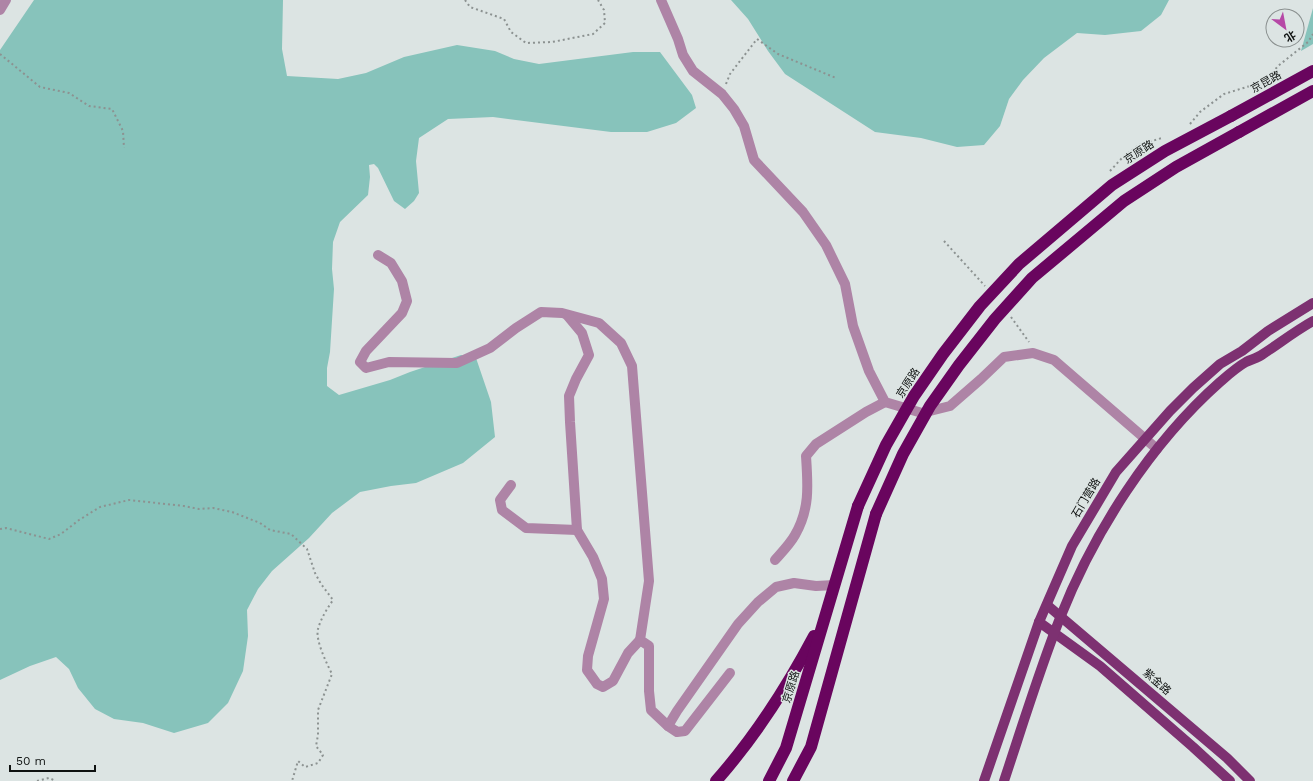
<svg xmlns="http://www.w3.org/2000/svg" width="1313" height="781" viewBox="0 0 1313 781" font-family="'Work Sans','Noto Sans SC',sans-serif">
<style>
.green{fill:#87c3bb}
.lines{fill:none;stroke-linecap:round;stroke-linejoin:round}
.path{stroke:#8c9291;stroke-width:2;stroke-dasharray:2 3;stroke-linecap:butt}
.minor{stroke:#ae84a6;stroke-width:10}
.major{stroke:#7d3171;stroke-width:10}
.highway{stroke:#69055e;stroke-width:12}
.highway-bridge{stroke:#69055e;stroke-width:12}
.labels{text-anchor:middle;dominant-baseline:central;stroke-width:3;stroke-linejoin:round;paint-order:stroke}
.street-label{font-size:11px;fill:#0f1211;stroke:#dce4e3}
</style>
<rect width="100%" height="100%" fill="#dce4e3"/>
<g class="green">
<polygon points="34,0 283,0 282,49 287,76 338,79 366,73 404,57 457,45 495,51 514,59 539,64 633,52 660,52 692,95 696,108 676,123 647,132 611,132 493,117 448,119 419,138 416,161 419,193 414,201 405,209 394,201 378,168 374,164 369,165 370,177 368,195 340,222 333,242 332,269 334,289 330,352 327,368 327,386 339,395 390,380 410,372 461,355 476,358 491,402 495,437 463,463 416,483 391,486 360,492 332,513 309,538 272,571 258,589 247,610 248,636 243,671 228,703 208,723 174,733 143,723 114,719 95,709 78,688 69,669 56,657 30,666 0,680 0,50"/>
<polygon points="731,0 1169,0 1161,15 1141,31 1105,35 1077,33 1044,58 1023,80 1009,99 1000,126 984,145 957,147 921,138 875,132 785,74 768,51 748,19"/>
<polygon points="1313,8 1313,44 1301,51"/>
</g>
<g class="lines">
<g class="path">
<polyline points="465,0 470,7 504,19 511,32 526,43 552,42 593,34 605,23 604,10 598,0"/>
<polyline points="0,54 40,87 69,93 89,106 112,109 123,131 124,148"/>
<polyline points="726,84 730,74 757,39 778,54 836,78"/>
<polyline points="1190,124 1200,112 1224,94 1266,81 1278,66 1308,42 1313,34"/>
<polyline points="1110,171 1122,158 1139,145 1162,138"/>
<polyline points="944,241 985,286"/>
<polyline points="1011,317 1029,342"/>
<path d="M0,529L6,528L49,539L61,534L79,520L100,507L129,500L184,506L199,509L213,508L232,512L260,523L270,530L291,534L307,549L315,573L321,584L333,600C327,609 321,618 318,629C315,640 327,664 332,674L318,710V735L316,746L323,755L318,763L305,767L298,761L292,781"/>
<polyline points="37,781 49,778 56,781"/>
</g>
<g class="minor">
<polyline points="661,0 678,39 683,55 693,71 722,94 734,109 744,126 754,160 803,212 826,245 845,284 853,326 869,371 885,402 922,413 950,406 981,379 1004,357 1033,353 1054,360 1157,449"/>
<polyline points="0,10 6,0"/>
<polyline points="378,255 391,263 402,281 407,301 402,313 366,351 360,362 366,368 389,362 457,363 490,348 516,328 541,312 562,313 599,323 621,343 632,366 649,581 640,640 649,646 649,691 651,710 668,726 677,711 738,624 758,602 776,587 794,583 816,586 835,585"/>
<polyline points="567,315 582,333 589,355 576,379 569,396 570,422 577,530 593,557 602,579 604,599 588,656 587,670 597,684 603,687 613,681 628,653 640,640"/>
<polyline points="511,485 500,500 502,510 526,528 577,530"/>
<path d="M775,560C782,552 790,544 795,535C810,509 808,486 806,456L816,444L866,412L885,402"/>
<polyline points="668,726 677,732 685,731 730,673"/>
</g>
<g class="major">
<polyline points="1047,605 1227,758 1250,781"/>
<polyline points="1039,622 1100,666 1193,747 1230,781"/>
<polyline points="984,781 1039,622 1072,546 1116,472 1170,411 1193,388 1220,364 1242,351 1268,331 1313,303"/>
<path d="M1004,781C1022,727 1039,671 1060,618C1094,532 1150,444 1220,382C1228,375 1237,367 1246,362C1252,359 1258,358 1263,354C1280,343 1295,331 1313,321"/>
</g>
<g class="highway">
<polyline points="1231,116 1313,71"/>
<polyline points="1239,132 1313,91"/>
<path d="M716,781C754,738 787,687 814,636"/>
<polyline points="769,781 786,748 858,506"/>
<polyline points="793,781 811,747 876,514"/>
</g>
<g class="highway-bridge">
<polyline points="858,506 886,445 914,396 943,354 980,306 1019,264 1112,185 1165,151 1231,116"/>
<polyline points="876,514 903,454 930,406 959,365 995,319 1032,278 1124,201 1176,167 1239,132"/>
</g>
</g>
<g class="labels">
<g class="street-label">
<text transform="translate(1266 82) rotate(-29)">京昆路</text>
<text transform="translate(1139 152) rotate(-33)">京原路</text>
<text transform="translate(908 383) rotate(-57)">京原路</text>
<text transform="translate(1086 498) rotate(-59)">石门营路</text>
<text transform="translate(1157 682) rotate(41)">紫金路</text>
<text transform="translate(791 687) rotate(-73)">京原路</text>
</g>
</g>
<g transform="translate(1285 28) rotate(148)"><circle r="19" fill="#dce4e3" stroke="#8a908f"/>
<path d="M0-3L7 15L0 10L-7 15Z" fill="#b648a6"/>
<text y="-6" font-size="11" font-weight="bold" text-anchor="middle" fill="#0f1211">北</text>
</g>
<path d="M10 765v6h85v-6" fill="none" stroke="#0f1211" stroke-width="2"/>
<text x="16" y="765" font-size="12" fill="#0f1211" stroke="#dce4e3" stroke-width="3" paint-order="stroke">50 m</text>
</svg>
